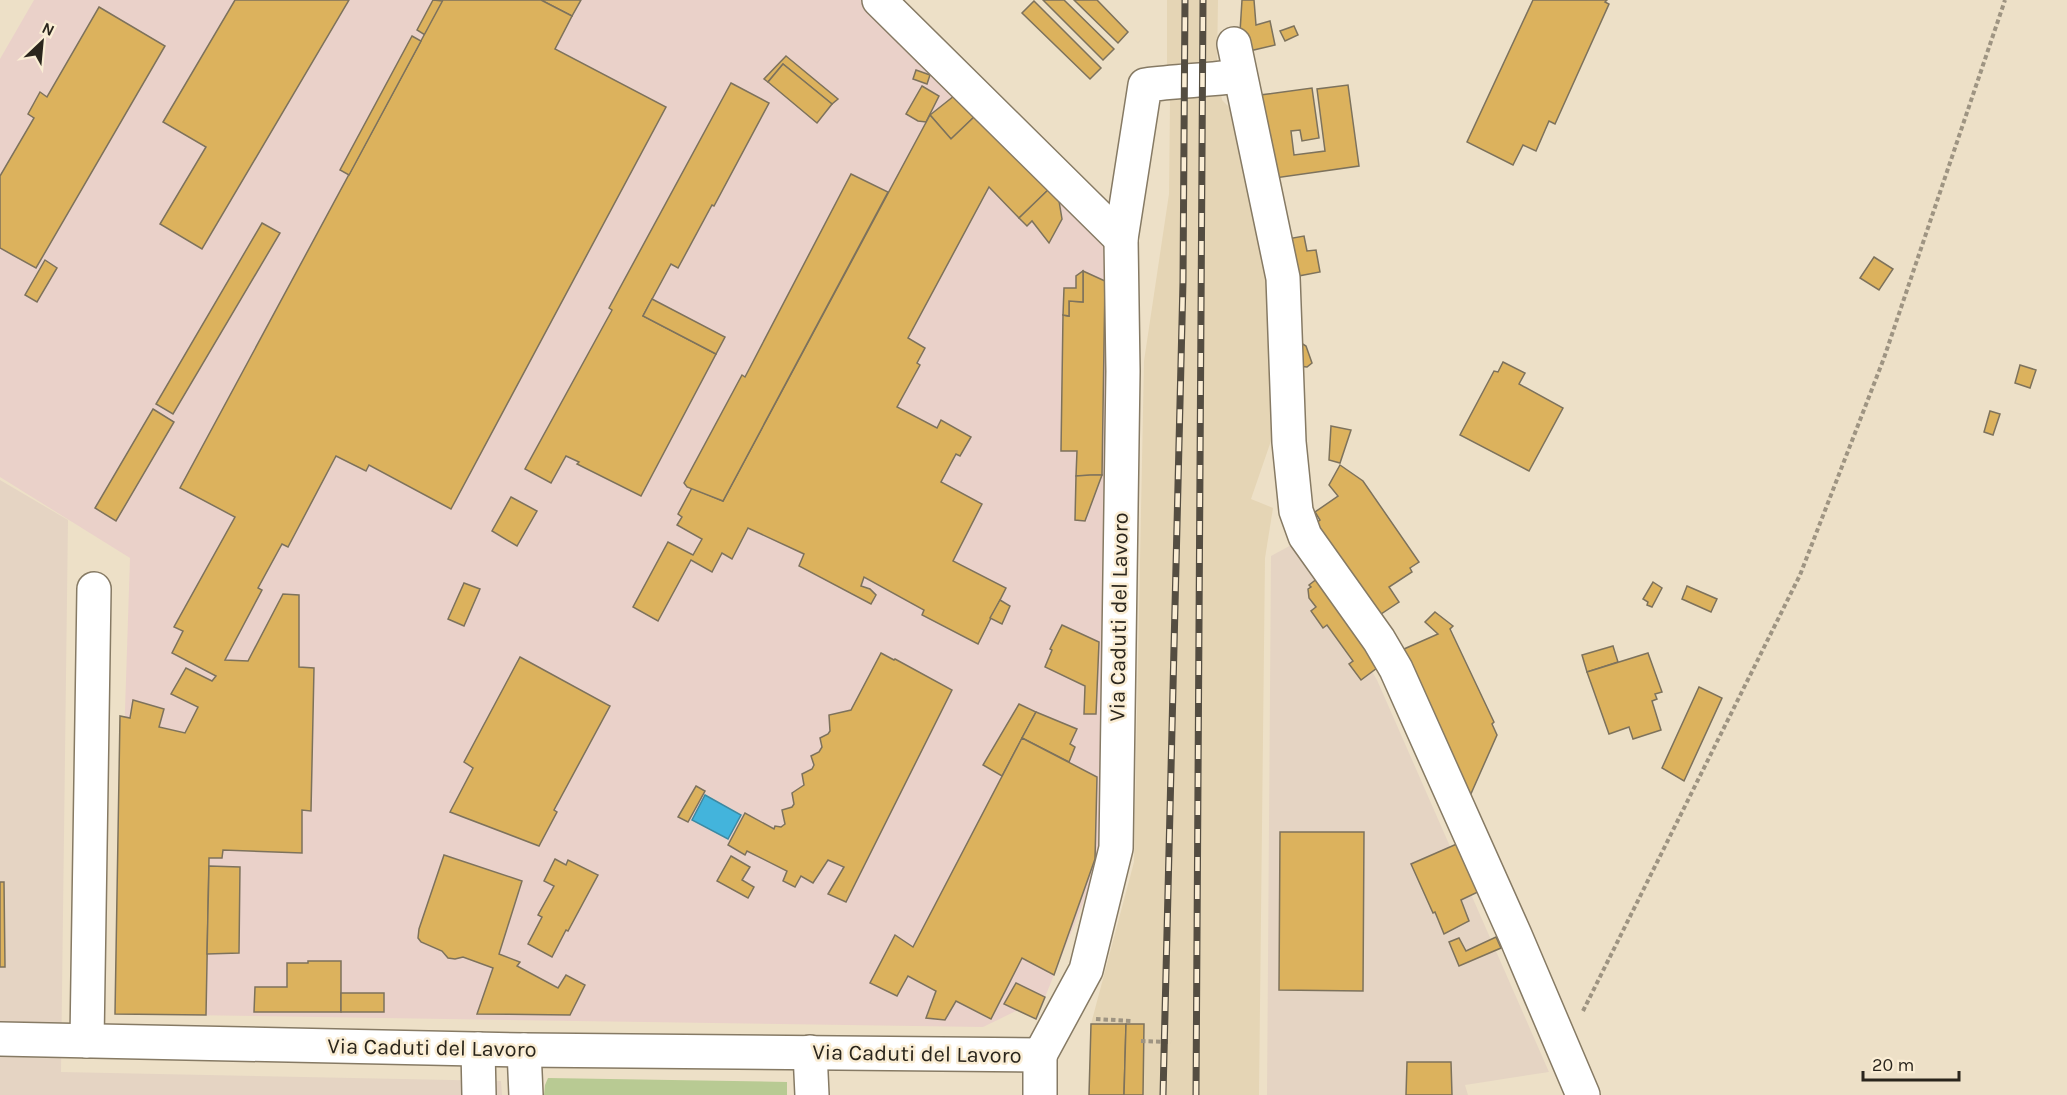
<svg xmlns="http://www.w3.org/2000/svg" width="2067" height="1095" viewBox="0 0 2067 1095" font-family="Karla,sans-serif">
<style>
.commercial{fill:#e5d4c3}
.industrial{fill:#ead1c9}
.built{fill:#e5d5b5}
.green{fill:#b8ca93}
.water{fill:#43b4dc;stroke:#3c89a2;stroke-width:1.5}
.building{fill:#dcb25d;stroke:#7d725c;stroke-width:1.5}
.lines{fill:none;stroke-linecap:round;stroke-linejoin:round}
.minor-casing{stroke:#867a64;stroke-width:36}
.path{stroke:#9e9482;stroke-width:4;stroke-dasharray:4.5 3;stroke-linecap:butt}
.minor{stroke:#fff;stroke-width:33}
.rail-casing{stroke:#544d41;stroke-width:7}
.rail{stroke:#faedd4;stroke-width:4.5;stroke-dasharray:14;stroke-linecap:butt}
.labels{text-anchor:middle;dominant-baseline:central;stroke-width:5;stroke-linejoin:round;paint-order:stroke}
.street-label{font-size:22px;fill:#2a251c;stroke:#faedd4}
</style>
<rect width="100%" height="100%" fill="#ede0c7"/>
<g class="commercial">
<polygon points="0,480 68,520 61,1072 501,1081 502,1095 0,1095"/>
<polygon points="1295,543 1377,680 1549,1072 1465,1085 1468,1095 1267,1095 1271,556"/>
</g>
<polygon class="industrial" points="34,0 870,0 1114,242 1102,857 1045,997 983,1027 115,1014 130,558 0,477 0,59"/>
<polygon class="built" points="1167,0 1218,0 1217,62 1222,100 1231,109 1269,263 1273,435 1251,499 1273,508 1265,558 1259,1095 1089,1095 1091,1024 1134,862 1144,361 1169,194 1170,102 1167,62"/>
<polygon class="green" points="548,1078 787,1082 787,1095 544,1095 545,1085"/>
<polygon class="water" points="705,795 741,815 728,839 692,820"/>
<g class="building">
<polygon points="235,0 349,0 202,249 160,224 206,147 163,122"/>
<polygon points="433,0 443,1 425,35 417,30"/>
<polygon points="541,0 581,0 572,16"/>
<polygon points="541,0 572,16 555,49 666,107 451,509 369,465 366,471 336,456 288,547 282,544 258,588 262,590 225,660 248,661 283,594 299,595 299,667 314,668 311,811 302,810 302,853 223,850 222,858 209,858 206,1015 115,1014 120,716 130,718 133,700 164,709 159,727 185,733 198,707 171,694 186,668 212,681 216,676 172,653 183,631 174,627 235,517 180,488 443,0"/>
<polygon points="1043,0 1064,0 1114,49 1103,60"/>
<polygon points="1074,0 1097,0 1128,32 1118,43"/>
<polygon points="1242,0 1254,0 1256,25 1270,21 1275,45 1245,52 1240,32"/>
<polygon points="1533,0 1607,0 1605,2 1609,4 1555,124 1549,121 1536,151 1523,145 1513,165 1467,142"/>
<polygon points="1034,1 1101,68 1090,79 1022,13"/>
<polygon points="99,7 165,46 36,268 0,248 0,176 34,118 28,114 40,92 47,97"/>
<polygon points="1294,26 1298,35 1285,41 1280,31"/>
<polygon points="412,36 421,41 349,175 340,170"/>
<polygon points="786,56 838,99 832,104 783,64 768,82 764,79"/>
<polygon points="783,64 832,104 817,123 768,82"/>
<polygon points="916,70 930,75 927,84 913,79"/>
<polygon points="731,83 769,103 714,206 712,205 678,268 671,264 643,316 716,354 641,496 577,464 579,462 566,456 551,483 525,469 611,312 612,310 609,308"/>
<polygon points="1348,85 1359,166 1275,178 1260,95 1312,88 1319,138 1302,141 1300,130 1291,131 1294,155 1325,151 1317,89"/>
<polygon points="922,86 939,96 926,122 918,121 906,114"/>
<polygon points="954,96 974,117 951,139 930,115"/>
<polygon points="930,115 951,139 974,117 1049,189 1019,218 989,187 908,338 925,348 917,363 920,365 897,407 937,428 941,420 971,437 960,456 956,454 941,482 982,504 953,561 1006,588 978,644 922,615 924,610 864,577 861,586 870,589 876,595 871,604 799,566 804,554 748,528 732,559 722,553 712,572 691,560 658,621 633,607 668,542 693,555 702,539 677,525 682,517 678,514 692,488 723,501"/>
<polygon points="851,174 888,192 723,501 687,487 684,483 742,375 745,377"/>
<polygon points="1049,189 1059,201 1062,219 1049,243 1032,221 1027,226 1019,218"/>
<polygon points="262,223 280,233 173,414 156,404"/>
<polygon points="1304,236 1307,251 1316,250 1320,272 1293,277 1287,239"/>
<polygon points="1874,257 1893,269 1879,290 1860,278"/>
<polygon points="45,260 57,268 37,302 25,295"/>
<polygon points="1083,271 1105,281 1102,475 1076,476 1077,451 1061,451 1063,315 1069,316 1069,301 1083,302"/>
<polygon points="1083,271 1083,302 1069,301 1069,316 1063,315 1064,288 1076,288 1076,276"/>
<polygon points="652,299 725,337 716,354 643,316"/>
<polygon points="1301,343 1306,346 1312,363 1307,367 1297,366"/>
<polygon points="1503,362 1525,373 1519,384 1563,408 1529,471 1460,435 1494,371 1498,372"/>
<polygon points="2020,365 2036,370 2030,388 2015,383"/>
<polygon points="153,409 174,422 116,521 95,508"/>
<polygon points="1990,411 2000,414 1993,435 1984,432"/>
<polygon points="1331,426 1351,430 1340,463 1329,460"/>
<polygon points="1340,465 1363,481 1419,562 1410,568 1412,572 1389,587 1399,602 1375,618 1312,526 1320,520 1315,512 1338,496 1329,485"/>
<polygon points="1090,475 1102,475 1085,521 1075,520 1076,476"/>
<polygon points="511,497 537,511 517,546 492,531"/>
<polygon points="1318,578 1368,649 1377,668 1361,680 1349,664 1353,661 1327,625 1323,628 1311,611 1316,607 1309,598 1308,589 1311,587 1309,585"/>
<polygon points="1653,582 1662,588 1652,607 1647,605 1648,602 1643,599"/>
<polygon points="464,583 480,589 464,626 448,619"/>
<polygon points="1687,586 1717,599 1711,612 1682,599"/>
<polygon points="1000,600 1010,606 1002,624 990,618"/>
<polygon points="1435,612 1453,626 1450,629 1494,722 1492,724 1497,735 1466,805 1395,653 1438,634 1425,622"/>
<polygon points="1062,625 1099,642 1096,714 1084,714 1085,686 1045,667 1052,650 1050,649"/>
<polygon points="1613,646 1618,662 1587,672 1582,655"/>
<polygon points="881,653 894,660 895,659 952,690 846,902 828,894 844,867 828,860 813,883 801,876 795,887 783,881 787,871 747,851 745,855 728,845 745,813 774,829 775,826 781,827 785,824 782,810 792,807 794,804 792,793 804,785 802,774 812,769 814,765 811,756 819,752 822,747 820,738 828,734 830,731 829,715 851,710"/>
<polygon points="1648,653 1662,692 1655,694 1657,699 1652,701 1661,730 1633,739 1629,727 1609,734 1587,672"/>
<polygon points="520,657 610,706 554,810 557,812 539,846 450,812 473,768 464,762"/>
<polygon points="1699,687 1722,698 1684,781 1662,768"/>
<polygon points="1019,704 1036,712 1002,776 983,765"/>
<polygon points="1036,712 1077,729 1070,744 1075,747 1069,762 1022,738"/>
<polygon points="1022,738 1097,777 1095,859 1054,975 1022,958 991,1019 956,1001 945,1020 926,1018 936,991 908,976 897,996 870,983 895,935 913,947"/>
<polygon points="696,786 705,791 688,822 678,817"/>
<polygon points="1280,832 1364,832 1363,991 1279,990"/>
<polygon points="1459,843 1480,891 1461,900 1469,921 1444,934 1435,912 1433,913 1411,864"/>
<polygon points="444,855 522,881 499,954 520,962 517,966 558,988 566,975 585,985 570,1015 477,1014 493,968 463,957 455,959 448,958 442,951 421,942 418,938 419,929"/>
<polygon points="731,856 750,867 742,880 754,887 748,898 717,881"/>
<polygon points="555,859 566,865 568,860 598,875 568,931 566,930 552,957 528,944 542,917 538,915 554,886 544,881"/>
<polygon points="209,866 240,867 239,953 207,954"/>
<polygon points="0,882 4,882 5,967 0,967"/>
<polygon points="1496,937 1501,948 1459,966 1449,942 1459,938 1466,951"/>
<polygon points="308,961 341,961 341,1012 254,1012 255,987 287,987 287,963 308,963"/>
<polygon points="1016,983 1045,997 1036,1019 1004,1004"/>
<rect x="341" y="993" width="43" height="19"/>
<polygon points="1091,1024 1126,1024 1124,1095 1089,1095"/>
<polygon points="1126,1024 1144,1024 1143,1095 1124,1095"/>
<polygon points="1407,1062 1451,1062 1452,1095 1406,1095"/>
</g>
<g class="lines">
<g class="minor-casing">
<g id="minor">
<polyline points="879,0 1121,239"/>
<polyline points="1234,44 1283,278 1289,442 1296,511 1305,536 1379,640 1396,669 1515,935 1583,1095"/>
<path d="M0,1039L524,1050L1040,1055L1086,970L1116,848L1123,371L1121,239L1145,85C1177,81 1208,80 1240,76"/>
<polyline points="87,1041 94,589"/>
<polyline points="478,1049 479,1095"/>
<polyline points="524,1050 526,1095"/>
<polyline points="810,1052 812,1095"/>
<polyline points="1040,1055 1040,1095"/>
</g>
</g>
<g class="path">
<polyline points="1583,1011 1800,575 1884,358 2005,0"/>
<polyline points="1096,1019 1131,1021"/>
<polyline points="1141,1041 1171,1042"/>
</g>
<use href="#minor" class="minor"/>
<g class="rail-casing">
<g id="rail">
<polyline points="1163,1095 1183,281 1185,0"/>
<polyline points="1196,1095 1203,0"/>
</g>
</g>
<use href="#rail" class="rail"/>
</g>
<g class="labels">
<g class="street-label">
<text transform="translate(1119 617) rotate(-89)">Via Caduti del Lavoro</text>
<text transform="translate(432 1048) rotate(1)">Via Caduti del Lavoro</text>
<text transform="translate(917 1054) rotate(1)">Via Caduti del Lavoro</text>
</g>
</g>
<g transform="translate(42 42) rotate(26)" stroke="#faedd4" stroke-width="4.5" paint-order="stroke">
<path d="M0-4.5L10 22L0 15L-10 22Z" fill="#2a251c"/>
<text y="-9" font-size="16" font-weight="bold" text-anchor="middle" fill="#2a251c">N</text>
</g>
<path d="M1863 1071v9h96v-9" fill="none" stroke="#2a251c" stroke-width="3"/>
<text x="1872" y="1071" font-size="18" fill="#2a251c" stroke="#faedd4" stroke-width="4.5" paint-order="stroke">20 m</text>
</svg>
